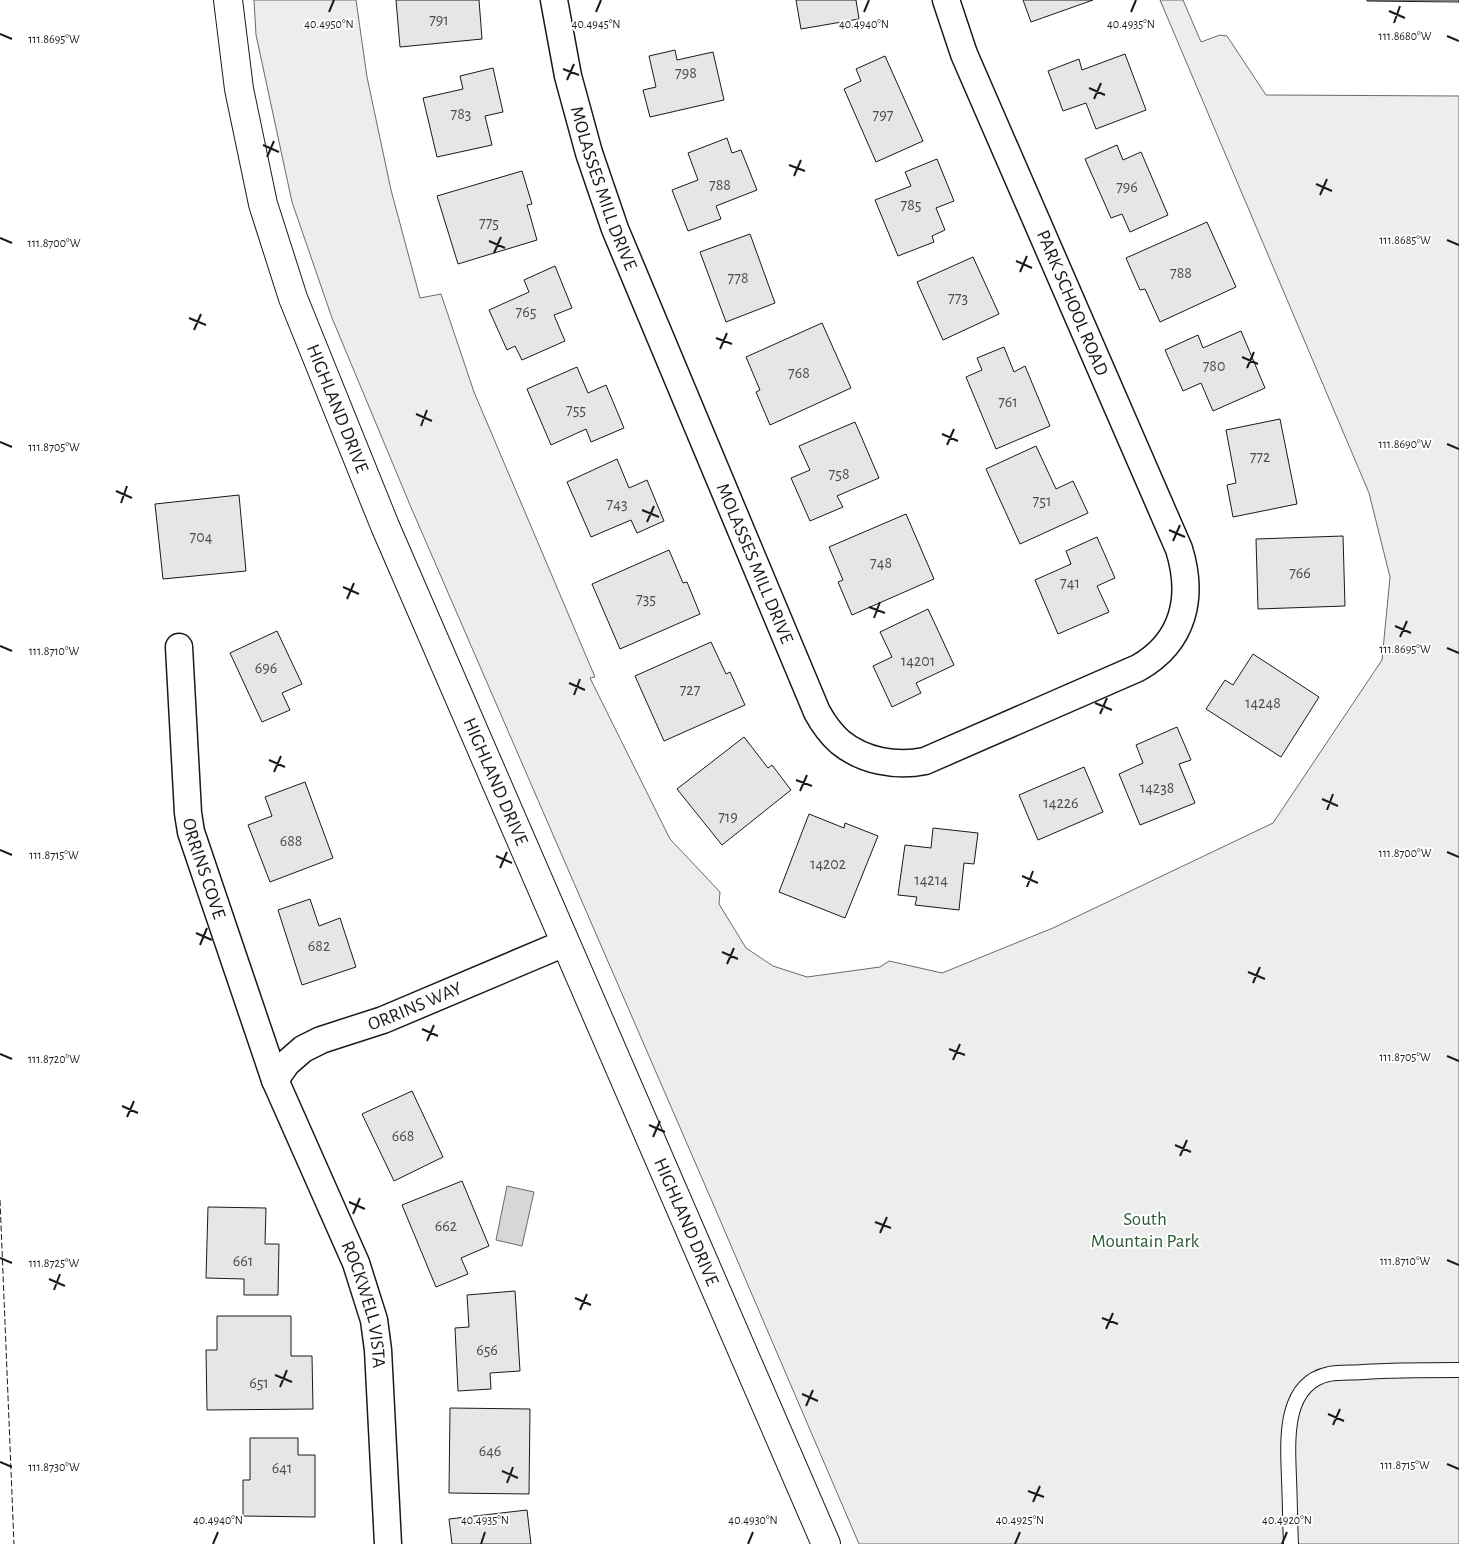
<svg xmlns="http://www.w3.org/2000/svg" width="1459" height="1544" viewBox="0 0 1459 1544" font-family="'Alegreya Sans',sans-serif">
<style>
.built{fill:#ededed;stroke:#6a6a6a}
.water{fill:#d7d7d7;stroke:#6a6a6a}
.building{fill:#e6e6e6;stroke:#1a1a1a}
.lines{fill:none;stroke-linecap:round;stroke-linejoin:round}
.lane-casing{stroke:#1a1a1a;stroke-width:16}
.street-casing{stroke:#1a1a1a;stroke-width:29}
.secondary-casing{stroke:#1a1a1a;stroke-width:30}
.lane{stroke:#fff;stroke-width:14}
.street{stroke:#fff;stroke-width:26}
.secondary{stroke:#fff;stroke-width:28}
.fence{stroke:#1a1a1a;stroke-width:1;stroke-dasharray:6 2.5;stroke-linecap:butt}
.ticks{fill:none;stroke:#1a1a1a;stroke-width:2}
.labels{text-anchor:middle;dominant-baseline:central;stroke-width:4;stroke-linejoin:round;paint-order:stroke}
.number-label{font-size:16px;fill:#4d4d4d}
.street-label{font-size:19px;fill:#1a1a1a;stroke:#fff}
.park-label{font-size:19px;fill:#2b5a34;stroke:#fff}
.ticks-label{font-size:12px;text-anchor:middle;fill:#1a1a1a;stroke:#fff;stroke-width:4;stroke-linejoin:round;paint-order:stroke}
</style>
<rect width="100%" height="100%" fill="#fff"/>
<polygon class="built" points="254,0 356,0 367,77 391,190 420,298 441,294 474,392 595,677 590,678 670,839 720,892 719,904 746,948 773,966 807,977 880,967 889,961 942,973 1053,928 1273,823 1382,660 1390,577 1369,493 1160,0 1183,0 1201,42 1220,35 1227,36 1266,95 1459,96 1459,1544 859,1544 711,1199 410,505 332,318 292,202 256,35"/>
<polygon class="water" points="507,1186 534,1192 522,1246 496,1240"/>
<g class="building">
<polygon points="396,0 479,0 482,39 400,47"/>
<polygon points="796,0 856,0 859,19 801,29"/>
<polygon points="1023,0 1093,0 1031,22"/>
<polygon points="1367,0 1459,0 1459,2 1367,1"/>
<polygon points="675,50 677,60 713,52 724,100 650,117 643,90 656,87 649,56"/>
<polygon points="1125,54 1146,110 1096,129 1086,103 1063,111 1048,71 1079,59 1082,70"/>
<polygon points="885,56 923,141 876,162 844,89 861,81 856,69"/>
<polygon points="493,68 503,112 485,116 492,145 437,157 423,98 463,89 460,76"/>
<polygon points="727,138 732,153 741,150 757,190 716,206 721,219 688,231 672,190 698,180 688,153"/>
<polygon points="1117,145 1123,160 1141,152 1168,215 1130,232 1122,214 1111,218 1085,159"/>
<polygon points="937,159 954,201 936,208 945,230 932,236 934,242 898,256 875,200 911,186 905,172"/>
<polygon points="522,171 532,204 527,205 537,240 458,264 437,196"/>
<polygon points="1207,222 1236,287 1160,322 1145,289 1140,290 1126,258"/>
<polygon points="750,234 775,303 726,322 700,252"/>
<polygon points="973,257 999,314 943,340 917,282"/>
<polygon points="555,266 572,308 554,315 565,341 522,360 515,346 507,350 489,310 529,292 524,280"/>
<polygon points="822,323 851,388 770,425 756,392 760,390 746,357"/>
<polygon points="1241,331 1265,388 1213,411 1201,383 1183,391 1165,350 1198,335 1203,348"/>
<polygon points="1004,347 1014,372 1025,366 1050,426 996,449 966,377 982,370 977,358"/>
<polygon points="577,367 588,393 606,385 624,428 591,442 586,429 551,445 527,389"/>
<polygon points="1280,419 1297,504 1233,517 1227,485 1236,483 1226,430"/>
<polygon points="855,422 879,478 837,496 843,507 810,521 791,478 810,470 799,446"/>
<polygon points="1036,446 1056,489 1073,481 1088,513 1020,544 986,469"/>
<polygon points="617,459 629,488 647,480 664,521 637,533 631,520 591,537 567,482"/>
<polygon points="239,495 246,571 163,579 155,504"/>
<polygon points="906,514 934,579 852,615 838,582 843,580 829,547"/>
<polygon points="1343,536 1345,606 1258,609 1256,539"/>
<polygon points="1097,537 1115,578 1097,586 1109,612 1058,634 1035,580 1071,564 1066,551"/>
<polygon points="669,550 683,583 687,582 700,614 620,649 592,584"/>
<polygon points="928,609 954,665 916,683 921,693 892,707 873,666 892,657 880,632"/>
<polygon points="277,631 302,684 282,693 290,710 262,722 230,653"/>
<polygon points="711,642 726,674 730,672 745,705 664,741 635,676"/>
<polygon points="1253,654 1319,697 1281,757 1206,709 1225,680 1233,685"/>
<polygon points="1177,727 1191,760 1179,764 1195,803 1140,825 1119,774 1143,763 1136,745"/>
<polygon points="744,737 768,768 772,765 791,790 722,845 677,789"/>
<polygon points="1084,767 1103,812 1038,840 1019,795"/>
<polygon points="305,782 333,858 270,882 248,825 272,816 265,797"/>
<polygon points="809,814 844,828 845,823 878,836 845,918 779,892"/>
<polygon points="933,828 978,833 974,864 964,863 959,910 915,905 917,897 898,895 905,845 931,848"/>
<polygon points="310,899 319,926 340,918 356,967 302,985 278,910"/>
<polygon points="412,1091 443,1157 394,1181 362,1114"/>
<polygon points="462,1181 489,1246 461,1258 468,1274 436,1287 402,1205"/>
<polygon points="208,1207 266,1208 265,1244 279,1244 278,1295 244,1295 244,1279 206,1278"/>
<polygon points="515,1291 520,1371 490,1373 491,1389 458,1391 455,1328 469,1327 467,1295"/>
<polygon points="217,1316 291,1316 291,1356 312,1356 313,1409 207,1410 206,1350 217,1350"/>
<polygon points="450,1408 530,1409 529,1494 449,1493"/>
<polygon points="250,1438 298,1438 298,1455 315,1455 315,1517 243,1516 243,1480 250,1480"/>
<polygon points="527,1510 531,1544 452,1544 449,1519"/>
</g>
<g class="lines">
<g class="lane-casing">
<path id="lane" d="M1291,1544C1290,1522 1290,1501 1289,1479C1288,1444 1282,1384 1329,1374C1340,1372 1352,1373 1363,1372C1395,1370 1427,1370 1459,1370"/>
</g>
<g class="street-casing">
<g id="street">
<path id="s1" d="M554,0L568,76L589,153L615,229L817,712C823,723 831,734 840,742C863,761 896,767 925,761L1138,668C1184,642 1194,597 1179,549L964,54L946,0"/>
<path id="s2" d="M179,647L188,813L191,832L275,1080L356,1263L374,1320L378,1350L388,1544"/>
<path id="s3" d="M275,1080L287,1063L303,1049L321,1040L383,1020L565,943"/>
</g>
</g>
<g class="secondary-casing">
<g id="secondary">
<path id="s4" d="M228,0L239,89L263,204L293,298L385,526L826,1544"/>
</g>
</g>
<use href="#lane" class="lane"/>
<use href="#street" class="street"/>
<use href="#secondary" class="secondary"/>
<polyline class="fence" points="0,1200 14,1544"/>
</g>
<path class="ticks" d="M1389,11L1405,18M329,12L334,0M596,12L601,0M864,12L869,0M1131,12L1136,0M1394,23L1400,6M0,34L12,39M1447,36L1459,41M563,69L579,75M567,80L574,64M1089,88L1105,95M1094,99L1101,83M263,145L279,152M267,157L274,141M789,165L805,171M794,176L801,160M1316,184L1332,191M1320,195L1327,179M0,238L12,243M1447,240L1459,245M489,241L505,248M494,253L501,237M1016,261L1032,268M1020,272L1027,256M189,318L206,325M194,330L201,314M716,338L732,344M720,349L727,333M1242,357L1258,364M1247,368L1254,352M416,414L432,421M421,426L427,410M942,434L958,441M0,442L12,447M1447,444L1459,449M947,445L954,429M116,491L132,498M121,503L127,486M642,510L659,517M647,522L654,506M1169,530L1185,537M1173,541L1180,525M343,587L359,594M347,599L354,583M869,607L885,613M874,618L880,602M1395,626L1411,633M1400,637L1407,621M0,646L12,651M1447,648L1459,653M569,683L585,690M574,695L580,679M1095,703L1112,710M1100,714L1107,698M269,760L285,767M274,772L281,756M796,780L812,786M800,791L807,775M1322,799L1338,806M1327,810L1333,794M0,850L12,855M1447,852L1459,857M496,856L512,863M500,868L507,852M1022,876L1038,883M1027,887L1033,871M196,933L212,940M200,945L207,928M722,952L738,959M727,964L734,948M1248,972L1265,979M1253,983L1260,967M422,1029L438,1036M427,1041L434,1025M949,1049L965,1055M0,1054L12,1059M1447,1056L1459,1061M953,1060L960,1044M122,1106L138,1113M127,1117L134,1101M649,1125L665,1132M653,1137L660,1121M1175,1145L1191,1152M1180,1156L1187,1140M349,1202L365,1209M353,1214L360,1198M875,1222L891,1228M880,1233L887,1217M0,1258L12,1263M1447,1260L1459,1265M49,1279L65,1286M54,1290L60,1274M575,1298L591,1305M580,1310L587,1294M1102,1318L1118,1324M1106,1329L1113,1313M275,1375L292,1382M280,1387L287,1370M802,1394L818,1401M806,1406L813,1390M1328,1414L1344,1421M1333,1425L1340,1409M0,1462L12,1467M1447,1464L1459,1469M502,1471L518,1478M507,1483L513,1467M1028,1491L1044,1497M1033,1502L1040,1486M213,1544L218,1532M481,1544L485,1532M748,1544L753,1532M1015,1544L1020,1532M1282,1544L1287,1532"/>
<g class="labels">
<g class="number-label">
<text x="439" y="20">791</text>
<text x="686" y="73">798</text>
<text x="461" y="114">783</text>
<text x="883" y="115">797</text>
<text x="720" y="185">788</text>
<text x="1127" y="187">796</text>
<text x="911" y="205">785</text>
<text x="489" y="223">775</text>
<text x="1181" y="273">788</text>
<text x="738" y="278">778</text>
<text x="958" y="298">773</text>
<text x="526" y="312">765</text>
<text x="1214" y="366">780</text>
<text x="799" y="373">768</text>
<text x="1008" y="402">761</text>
<text x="576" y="410">755</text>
<text x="1260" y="457">772</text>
<text x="839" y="474">758</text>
<text x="1042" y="501">751</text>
<text x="617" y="504">743</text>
<text x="201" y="537">704</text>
<text x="881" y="563">748</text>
<text x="1300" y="573">766</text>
<text x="1070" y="583">741</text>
<text x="646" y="599">735</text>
<text x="918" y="661">14201</text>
<text x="266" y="668">696</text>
<text x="690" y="690">727</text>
<text x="1263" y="703">14248</text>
<text x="1157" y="788">14238</text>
<text x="1061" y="803">14226</text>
<text x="728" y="817">719</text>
<text x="291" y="841">688</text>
<text x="828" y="864">14202</text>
<text x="931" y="880">14214</text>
<text x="319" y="946">682</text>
<text x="403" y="1136">668</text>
<text x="446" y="1226">662</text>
<text x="243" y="1261">661</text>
<text x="487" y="1350">656</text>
<text x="259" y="1383">651</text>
<text x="490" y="1451">646</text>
<text x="282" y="1468">641</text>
</g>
<g class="street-label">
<text stroke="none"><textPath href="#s1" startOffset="195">MOLASSES MILL DRIVE</textPath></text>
<text transform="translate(1072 303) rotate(67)">PARK SCHOOL ROAD</text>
<text stroke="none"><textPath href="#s4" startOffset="425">HIGHLAND DRIVE</textPath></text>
<text stroke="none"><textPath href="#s1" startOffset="600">MOLASSES MILL DRIVE</textPath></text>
<text stroke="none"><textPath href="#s4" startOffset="830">HIGHLAND DRIVE</textPath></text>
<text stroke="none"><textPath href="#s2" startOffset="224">ORRINS COVE</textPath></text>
<text stroke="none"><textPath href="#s3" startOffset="162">ORRINS WAY</textPath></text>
<text stroke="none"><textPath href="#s4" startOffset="1310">HIGHLAND DRIVE</textPath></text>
<text stroke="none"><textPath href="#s2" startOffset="690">ROCKWELL VISTA</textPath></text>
</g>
<g class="park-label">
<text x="1145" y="1219">South<tspan x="1145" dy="22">Mountain Park</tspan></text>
</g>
</g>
<g class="ticks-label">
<text x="329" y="28">40.4950°N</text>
<text x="596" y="28">40.4945°N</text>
<text x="864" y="28">40.4940°N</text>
<text x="1131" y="28">40.4935°N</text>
<text x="1405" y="40">111.8680°W</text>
<text x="54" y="43">111.8695°W</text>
<text x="1405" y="244">111.8685°W</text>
<text x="54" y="247">111.8700°W</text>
<text x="1405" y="448">111.8690°W</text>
<text x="54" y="451">111.8705°W</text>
<text x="1405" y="653">111.8695°W</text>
<text x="54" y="655">111.8710°W</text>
<text x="1405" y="857">111.8700°W</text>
<text x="54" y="859">111.8715°W</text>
<text x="1405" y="1061">111.8705°W</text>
<text x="54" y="1063">111.8720°W</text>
<text x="1405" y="1265">111.8710°W</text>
<text x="54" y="1267">111.8725°W</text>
<text x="1405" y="1469">111.8715°W</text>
<text x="54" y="1471">111.8730°W</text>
<text x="218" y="1524">40.4940°N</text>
<text x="485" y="1524">40.4935°N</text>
<text x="753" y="1524">40.4930°N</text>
<text x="1020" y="1524">40.4925°N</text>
<text x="1287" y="1524">40.4920°N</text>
</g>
</svg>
